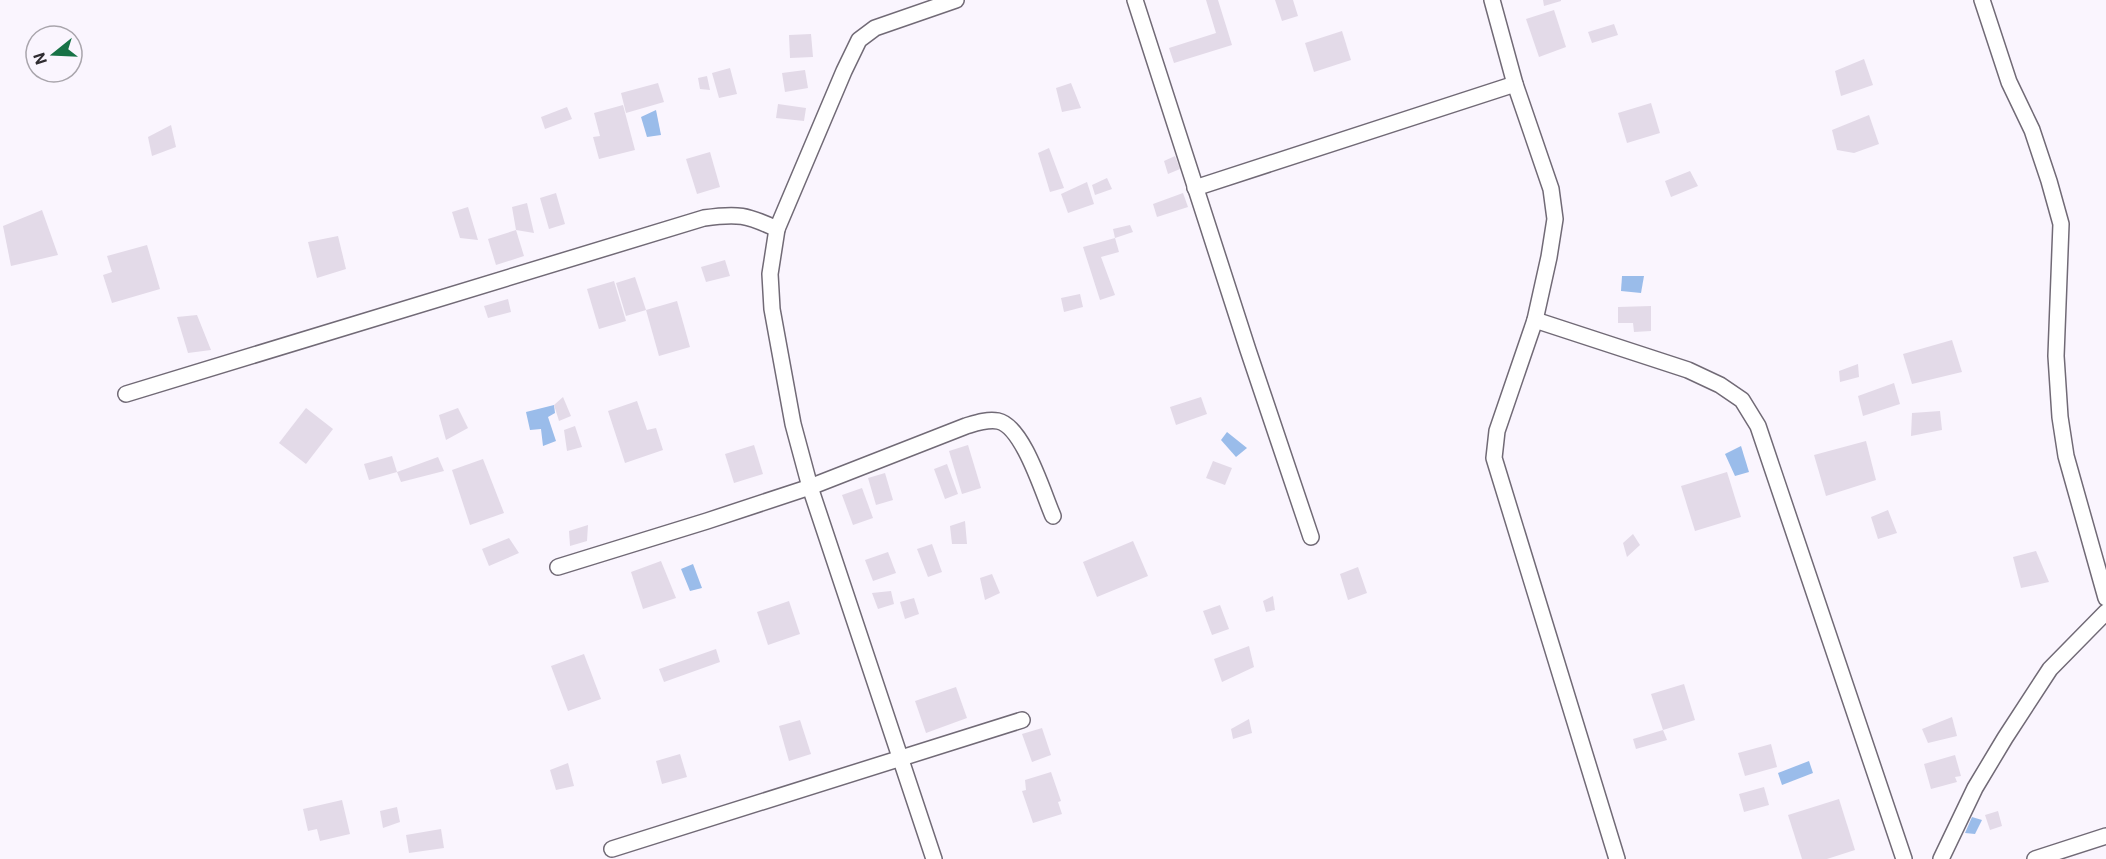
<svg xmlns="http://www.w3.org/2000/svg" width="2106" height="859" viewBox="0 0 2106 859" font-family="Roboto,sans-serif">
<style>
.water{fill:#9abcea}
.building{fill:#e3dae8}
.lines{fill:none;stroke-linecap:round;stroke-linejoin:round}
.street-casing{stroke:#716a76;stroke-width:18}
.street{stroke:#fff;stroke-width:15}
</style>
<rect width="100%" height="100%" fill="#faf5fe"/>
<g class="water">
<polygon points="656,110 661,135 647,137 641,117"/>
<polygon points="1622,276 1644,276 1641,293 1621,291"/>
<polygon points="554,405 555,413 548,417 556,441 543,446 541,429 530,430 526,412"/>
<polygon points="1227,432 1247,448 1236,457 1221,440"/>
<polygon points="1741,446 1749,472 1735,476 1725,454"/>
<polygon points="693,564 702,588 690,591 681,569"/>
<polygon points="1809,761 1813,773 1782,785 1778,773"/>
<polygon points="1972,817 1982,820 1975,834 1965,833"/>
</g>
<g class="building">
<polygon points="1206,0 1218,0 1232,45 1174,63 1169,48 1216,33"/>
<polygon points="1275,0 1293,0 1298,16 1282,21"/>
<polygon points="1543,0 1561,0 1561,1 1544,6"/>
<polygon points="1554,10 1566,47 1539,57 1526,19"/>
<polygon points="1614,24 1618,35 1592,43 1588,32"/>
<polygon points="1342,31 1351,60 1314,72 1305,43"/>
<polygon points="811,34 813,57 790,58 789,35"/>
<polygon points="1864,59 1873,85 1841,96 1835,71"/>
<polygon points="730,68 737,94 719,98 712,73"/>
<polygon points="805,70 808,88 785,92 782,73"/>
<polygon points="707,76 710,90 700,89 698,78"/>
<polygon points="658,83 664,102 626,113 621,93"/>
<polygon points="1071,83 1081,108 1062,112 1056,88"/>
<polygon points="1651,103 1660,133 1627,143 1618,113"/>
<polygon points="778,104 806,108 804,121 776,118"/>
<polygon points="623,105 635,150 599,159 593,137 600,136 594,113"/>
<polygon points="567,107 572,119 545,129 541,117"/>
<polygon points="1869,115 1879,144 1854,153 1837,150 1832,130"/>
<polygon points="171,125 176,147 152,156 148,137"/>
<polygon points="1049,148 1064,188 1050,192 1038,153"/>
<polygon points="710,152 720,187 697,194 686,159"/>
<polygon points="1175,156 1180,169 1168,174 1164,161"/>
<polygon points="1690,171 1698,186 1671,197 1665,181"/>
<polygon points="1107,178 1112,189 1095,195 1092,185"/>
<polygon points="1087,182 1094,204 1068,213 1061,194"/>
<polygon points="556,193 565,224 549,229 540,198"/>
<polygon points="1183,193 1188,207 1157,217 1153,204"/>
<polygon points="527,203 534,233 516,230 512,207"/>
<polygon points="468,207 478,240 460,238 452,212"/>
<polygon points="42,210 58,255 11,266 3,226"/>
<polygon points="1130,225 1133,232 1115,238 1113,229"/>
<polygon points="516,230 524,256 496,265 488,239"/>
<polygon points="338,236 346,269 317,278 308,242"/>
<polygon points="1115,238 1119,252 1101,257 1115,295 1100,300 1083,247"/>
<polygon points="147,245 160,289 112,303 103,275 112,272 107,256"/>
<polygon points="725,260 730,276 706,282 701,267"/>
<polygon points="635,277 646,310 626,316 616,283"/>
<polygon points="614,281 626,321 599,329 587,289"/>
<polygon points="1080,294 1083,307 1064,312 1061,298"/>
<polygon points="508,299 511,312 488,318 484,306"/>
<polygon points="677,301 690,347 659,356 646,310"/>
<polygon points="1651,306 1651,331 1634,332 1633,323 1618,323 1618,307"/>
<polygon points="197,315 211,350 188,353 177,317"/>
<polygon points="1952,340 1962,372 1912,384 1903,354"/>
<polygon points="1858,364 1859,377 1840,382 1839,371"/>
<polygon points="1894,383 1900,404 1863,416 1858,396"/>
<polygon points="563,397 571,416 559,421 554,405"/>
<polygon points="1201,397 1207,414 1176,425 1170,407"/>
<polygon points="637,401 647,430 656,428 663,450 625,463 608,411"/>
<polygon points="306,408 333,429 306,464 279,443"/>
<polygon points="458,408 468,428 446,440 439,415"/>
<polygon points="1940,411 1942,430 1911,436 1912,413"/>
<polygon points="575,426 582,447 567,451 564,430"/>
<polygon points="1866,441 1876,480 1826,496 1814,455"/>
<polygon points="754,445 763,474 734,483 725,454"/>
<polygon points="968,445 981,488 962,494 949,451"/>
<polygon points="392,456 397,472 369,480 364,464"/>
<polygon points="438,457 444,471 401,482 397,472"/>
<polygon points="483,459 504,513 470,525 452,470"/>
<polygon points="1213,461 1232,468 1225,485 1206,478"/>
<polygon points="947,464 958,494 945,499 934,469"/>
<polygon points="1727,472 1741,517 1695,531 1681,486"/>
<polygon points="885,473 893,500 876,505 868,478"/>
<polygon points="862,488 873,518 853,525 842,495"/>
<polygon points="1888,510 1897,533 1878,539 1871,517"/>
<polygon points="965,521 967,544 952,544 950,526"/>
<polygon points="588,525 587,541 570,546 569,531"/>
<polygon points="1633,534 1640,545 1627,557 1623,543"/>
<polygon points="509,538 519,553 489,566 482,549"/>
<polygon points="1133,541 1148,576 1097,597 1083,562"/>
<polygon points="932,544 942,572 928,577 917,549"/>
<polygon points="2036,551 2049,582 2021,588 2013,557"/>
<polygon points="888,552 896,573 873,581 865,560"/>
<polygon points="661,561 676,598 643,609 631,572"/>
<polygon points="1358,567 1367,593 1348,600 1340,574"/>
<polygon points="992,574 1000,593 985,600 980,578"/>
<polygon points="891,591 894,604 878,609 872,593"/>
<polygon points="1273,596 1275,610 1266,612 1263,601"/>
<polygon points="914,598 919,614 905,619 900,602"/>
<polygon points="789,601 800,634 768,645 757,612"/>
<polygon points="1220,605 1229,629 1212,635 1203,611"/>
<polygon points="1249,646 1254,667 1222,682 1214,659"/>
<polygon points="716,649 720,662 664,682 659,669"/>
<polygon points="584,654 601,699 568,711 551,666"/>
<polygon points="1684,684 1695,720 1663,730 1651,694"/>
<polygon points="956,687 967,718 926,733 915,701"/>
<polygon points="1952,717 1957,736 1928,743 1922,729"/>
<polygon points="1249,719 1252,733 1233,739 1231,729"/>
<polygon points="800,720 811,754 789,761 779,726"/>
<polygon points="1042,728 1051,755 1032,762 1022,734"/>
<polygon points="1663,730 1667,740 1636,749 1633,739"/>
<polygon points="1771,744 1777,767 1745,776 1738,753"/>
<polygon points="680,754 687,777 662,784 656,761"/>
<polygon points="1955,755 1961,776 1955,777 1957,782 1931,789 1924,764"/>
<polygon points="568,763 574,786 556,790 550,770"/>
<polygon points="1051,772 1061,801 1058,802 1062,814 1033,823 1022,791 1026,790 1025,780"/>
<polygon points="1764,787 1769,805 1744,812 1739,794"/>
<polygon points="1839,799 1855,850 1827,859 1802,859 1788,815"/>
<polygon points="342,800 350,834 320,841 317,829 308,831 303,809"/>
<polygon points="397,807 400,822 383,828 380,811"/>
<polygon points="1998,811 2002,826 1990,830 1985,815"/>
<polygon points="441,829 444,848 409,853 406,835"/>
</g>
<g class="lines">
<g class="street-casing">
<g id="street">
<polyline points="1135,0 1248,350 1311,537"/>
<polyline points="1492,0 1515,84 1551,189 1555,219 1549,257 1535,320 1497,431 1494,458 1617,859"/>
<polyline points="1982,0 2009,82 2032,130 2049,181 2061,224 2056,356 2060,417 2066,456 2106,598"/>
<polyline points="1195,188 1515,84"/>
<polyline points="777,229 770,274 772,309 793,424 810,487 934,859"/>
<polyline points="1535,320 1688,370 1720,385 1742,400 1758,426 1904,859"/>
<path d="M126,394L704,218C738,213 747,215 777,229L844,71L859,40L875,28L956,0"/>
<path d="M558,567L707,521L810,487L966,426C976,423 987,419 998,421C1023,426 1043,493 1053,516"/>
<polyline points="612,849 1022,720"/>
<polyline points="1941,859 1975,788 2005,738 2050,669 2106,612"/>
<polyline points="2035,859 2106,836"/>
</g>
</g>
<use href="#street" class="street"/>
</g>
<g transform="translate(54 54) rotate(252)"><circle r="28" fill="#faf5fe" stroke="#a9a5ac" stroke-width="1.5"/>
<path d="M0-4.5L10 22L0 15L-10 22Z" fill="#177246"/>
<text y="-9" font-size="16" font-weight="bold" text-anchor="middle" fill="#2f2c31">N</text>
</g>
</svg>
